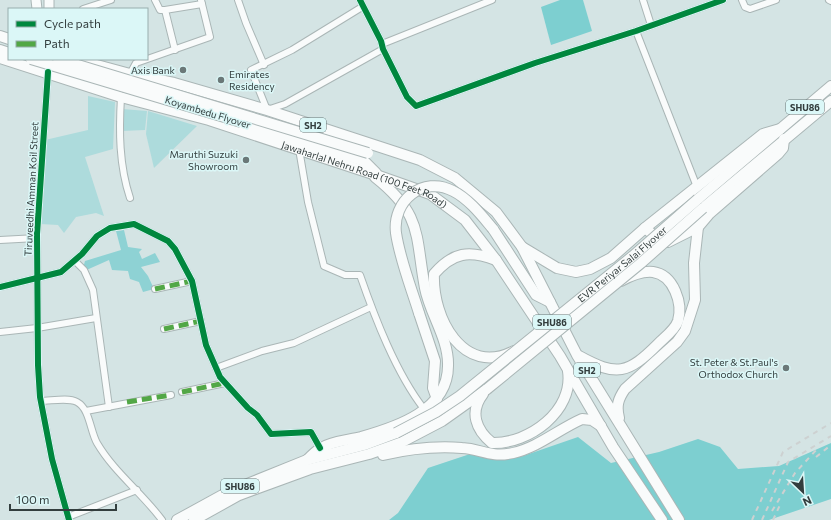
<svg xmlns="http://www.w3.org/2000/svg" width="831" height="520" viewBox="0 0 831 520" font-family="Commissioner,sans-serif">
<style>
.green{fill:#addbdc}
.forest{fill:#8ed2d4}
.water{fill:#7dcfd0}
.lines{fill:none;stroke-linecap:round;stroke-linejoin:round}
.minor-casing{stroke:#aab6b6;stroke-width:8}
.secondary-casing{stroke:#aab6b6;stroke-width:11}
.primary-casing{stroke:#aab6b6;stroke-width:12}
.minor{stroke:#f9fbfb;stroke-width:6}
.secondary{stroke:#f9fbfb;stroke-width:9}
.primary{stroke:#f9fbfb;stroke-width:10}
.rail{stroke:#cdd1d1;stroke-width:2;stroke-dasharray:5 5;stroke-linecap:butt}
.primary-bridge-casing{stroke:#aab6b6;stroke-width:12;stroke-linecap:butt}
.primary-bridge{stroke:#f9fbfb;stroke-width:10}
.quiet{stroke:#52a746;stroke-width:5;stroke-dasharray:10 5;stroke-linecap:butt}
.cycleway-casing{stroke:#dbf7f7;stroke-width:8}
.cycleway{stroke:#00873e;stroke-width:6}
.poi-dot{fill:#6b7878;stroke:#dbf7f7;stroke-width:1.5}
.labels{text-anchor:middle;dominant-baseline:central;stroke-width:3;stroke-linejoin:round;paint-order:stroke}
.shield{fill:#dbf7f7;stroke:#657676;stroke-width:1}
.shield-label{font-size:9px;font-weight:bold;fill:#333e3e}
.poi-label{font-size:10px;fill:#333e3e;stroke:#dbf7f7;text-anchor:end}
.street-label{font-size:10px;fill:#333e3e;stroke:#dbf7f7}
</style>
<rect width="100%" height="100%" fill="#d4e4e4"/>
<g class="green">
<polygon points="88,96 115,102 113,149 85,157 104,216 96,213 76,217 64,233 58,225 40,224 45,140 88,130"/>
<polygon points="122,109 147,111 145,130 122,131"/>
<polygon points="148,111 197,126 154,168 146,134"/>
</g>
<polygon class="forest" points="124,230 128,247 142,249 139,252 142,259 155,253 160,262 141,267 148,276 154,289 143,292 139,282 130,279 128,271 112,270 109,260 82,272 85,261 121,250 116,231"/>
<g class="water">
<polygon points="560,0 583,0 592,31 551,45 541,7"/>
<polygon points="578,437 611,463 659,452 698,439 720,447 738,469 779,466 831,443 831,499 769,520 389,520 398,513 428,468 470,454 520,457"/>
</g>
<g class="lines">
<g class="minor-casing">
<g id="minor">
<polyline points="155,0 160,10 165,10 175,50"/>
<polyline points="238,0 246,23 264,65"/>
<polyline points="360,0 381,41 383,49 407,97 416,106 535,63 636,31 723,0"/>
<polyline points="643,0 651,25"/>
<polyline points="742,0 745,7 750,9 776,0"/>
<polyline points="829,0 831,1"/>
<polyline points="362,7 292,50 251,70 267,110 285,104 383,49"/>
<polyline points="83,9 111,0"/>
<polyline points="165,10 202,4"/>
<polyline points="636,31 697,187"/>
<polyline points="382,44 492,0"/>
<polyline points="48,72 37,234 38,365 40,397 52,459 69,520"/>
<polyline points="130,74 136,63 210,37 201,0"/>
<path d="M121,97C119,131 119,165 130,198"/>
<path d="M299,149L308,202L324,266L345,275H360C375,318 396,373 424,409"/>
<polyline points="0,240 37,238"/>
<polyline points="75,261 84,270 93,290 109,407"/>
<polyline points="0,287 61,272 82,254 97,236 110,228 134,224 168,241 175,249 192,281 206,345 220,377 248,408 257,415 271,434 311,432 320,448"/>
<polyline points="155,289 192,281"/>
<polyline points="164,329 201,321"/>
<polyline points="0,332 37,328 96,318"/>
<polyline points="216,368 262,351 294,343 371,307"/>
<polyline points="182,392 225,383"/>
<path d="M41,401C51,401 68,397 77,402C90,409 90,431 97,443C114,472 142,493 162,520"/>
<polyline points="86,411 171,395"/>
<polyline points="68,517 137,490"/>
</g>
</g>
<g class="secondary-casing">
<g id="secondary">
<polyline points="36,0 37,9"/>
<polyline points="49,9 49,0"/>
</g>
</g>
<g class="primary-casing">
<g id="primary">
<polyline points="0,36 9,39"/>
<polyline points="0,50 9,53"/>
<path id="s1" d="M0,58L121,97L209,120L379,176L430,194L465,220L496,260L560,356L613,447L662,520"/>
<polyline points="82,61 130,74 174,83 267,110 420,160 455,178 496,212 522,247 577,355 679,520"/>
<polyline points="241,122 364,161 376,173"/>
<polyline points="698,199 831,86"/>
<polyline points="703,208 831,101"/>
<polyline points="645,228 658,239 668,242 698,227 709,214 778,154 783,148 784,139"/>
<polyline points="493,229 536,295 550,302"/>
<polyline points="522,247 557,268 576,272 590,269 611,258 645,228 763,134 780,129"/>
<path d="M496,260C469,250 453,252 434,274C432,318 463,377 514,351"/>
<polyline points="419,313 435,361 433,388 437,399"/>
<path d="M579,356C617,377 628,374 658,344C665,337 675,330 678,321C683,304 674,275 653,272C643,271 630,276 621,281"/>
<path d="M483,394C469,412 476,430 492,443C529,444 574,411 568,371"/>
<path d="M619,418C616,406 618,399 625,389L677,342L685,331L695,300L694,263L698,227"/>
<path d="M383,455C408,449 436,446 462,448C482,449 489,458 513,453C537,448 559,429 582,419L592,420L601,426"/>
<path d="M307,460C311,456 316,451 321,448C332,441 349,440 361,437C397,427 448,410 448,366C449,339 430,314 425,288C415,235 423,215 375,177"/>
<polyline points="177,520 230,491 307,460 364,445 396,433"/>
<polyline points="194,520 239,495 310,469 369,454 400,443 442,421 487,389"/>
</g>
</g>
<use href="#minor" class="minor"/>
<use href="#secondary" class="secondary"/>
<use href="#primary" class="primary"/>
<g class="rail">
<polyline points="816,457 831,445"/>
<polyline points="772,511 795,473 818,448"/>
<polyline points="752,520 783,452 831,423"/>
<polyline points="762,520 788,462 831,436"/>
<polyline points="773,520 780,505"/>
</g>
<g class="primary-bridge-casing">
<g id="primary-bridge">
<polyline points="31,59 241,122"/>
<polyline points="58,59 368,153"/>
<path d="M419,313C411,287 400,260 396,233C392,201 423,175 453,191C469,199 482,216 493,229"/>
<polyline points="487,389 641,263 703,208"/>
<path id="s2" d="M396,433L436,412L460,396L633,256L698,199"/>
</g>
</g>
<use href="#primary-bridge" class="primary-bridge"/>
<g class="quiet">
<polyline points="155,289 192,281"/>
<polyline points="164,329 201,321"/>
<polyline points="182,392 225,383"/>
<polyline points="127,402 171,395"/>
</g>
<g class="cycleway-casing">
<g id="cycleway">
<polyline points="360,0 381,41 383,49 407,97 416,106 535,63 636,31 723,0"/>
<polyline points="48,72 37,234 38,365 40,397 52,459 69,520"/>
<polyline points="0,287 61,272 82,254 97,236 110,228 134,224 168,241 175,249 192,281 206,345 220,377 248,408 257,415 271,434 311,432 320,448"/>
</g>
</g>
<use href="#cycleway" class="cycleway"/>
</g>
<g class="poi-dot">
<circle cx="183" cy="70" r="4"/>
<circle cx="221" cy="80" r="4"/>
<circle cx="246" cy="160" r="4"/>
<circle cx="786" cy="368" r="4"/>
</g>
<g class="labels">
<g class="shield">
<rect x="786" y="100" width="38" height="14" rx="3"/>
<rect x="300" y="118" width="26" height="14" rx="3"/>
<rect x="533" y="315" width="38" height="14" rx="3"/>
<rect x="574" y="363" width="26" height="14" rx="3"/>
<rect x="221" y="479" width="38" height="14" rx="3"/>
</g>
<g class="shield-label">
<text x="805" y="107">SHU86</text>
<text x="313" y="125">SH2</text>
<text x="552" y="322">SHU86</text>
<text x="587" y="370">SH2</text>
<text x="240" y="486">SHU86</text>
</g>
<g class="poi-label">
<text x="175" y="70">Axis Bank</text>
<text x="229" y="74" text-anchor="start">Emirates<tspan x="229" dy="12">Residency</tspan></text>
<text x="238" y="154">Maruthi Suzuki<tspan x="238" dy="12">Showroom</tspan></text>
<text x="778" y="362">St. Peter &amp; St.Paul's<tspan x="778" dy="12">Orthodox Church</tspan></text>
</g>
<g class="street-label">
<text transform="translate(208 112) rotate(17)">Koyambedu Flyover</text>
<text stroke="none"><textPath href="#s1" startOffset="383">Jawaharlal Nehru Road (100 Feet Road)</textPath></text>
<text transform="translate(31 189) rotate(-87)">Tiruveedhi Amman Koil Street</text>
<text stroke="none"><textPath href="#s2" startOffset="283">EVR Periyar Salai Flyover</textPath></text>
</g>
</g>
<rect x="8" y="8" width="140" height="52" fill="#dbf7f7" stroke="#98adad"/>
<rect x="16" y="21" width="20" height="6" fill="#00873e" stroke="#98adad"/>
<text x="44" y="28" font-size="12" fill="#333e3e">Cycle path</text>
<rect x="16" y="41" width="20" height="6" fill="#52a746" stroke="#98adad"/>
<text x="44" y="48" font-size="12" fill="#333e3e">Path</text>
<g transform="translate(803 492) rotate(155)" stroke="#dbf7f7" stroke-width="3" paint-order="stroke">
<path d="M0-3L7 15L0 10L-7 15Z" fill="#333e3e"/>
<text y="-6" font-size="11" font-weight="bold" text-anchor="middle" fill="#333e3e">N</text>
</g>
<path d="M10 504v6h106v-6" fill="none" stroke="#333e3e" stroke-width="2"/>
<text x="16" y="504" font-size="12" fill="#333e3e" stroke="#dbf7f7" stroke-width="3" paint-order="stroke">100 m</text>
</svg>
